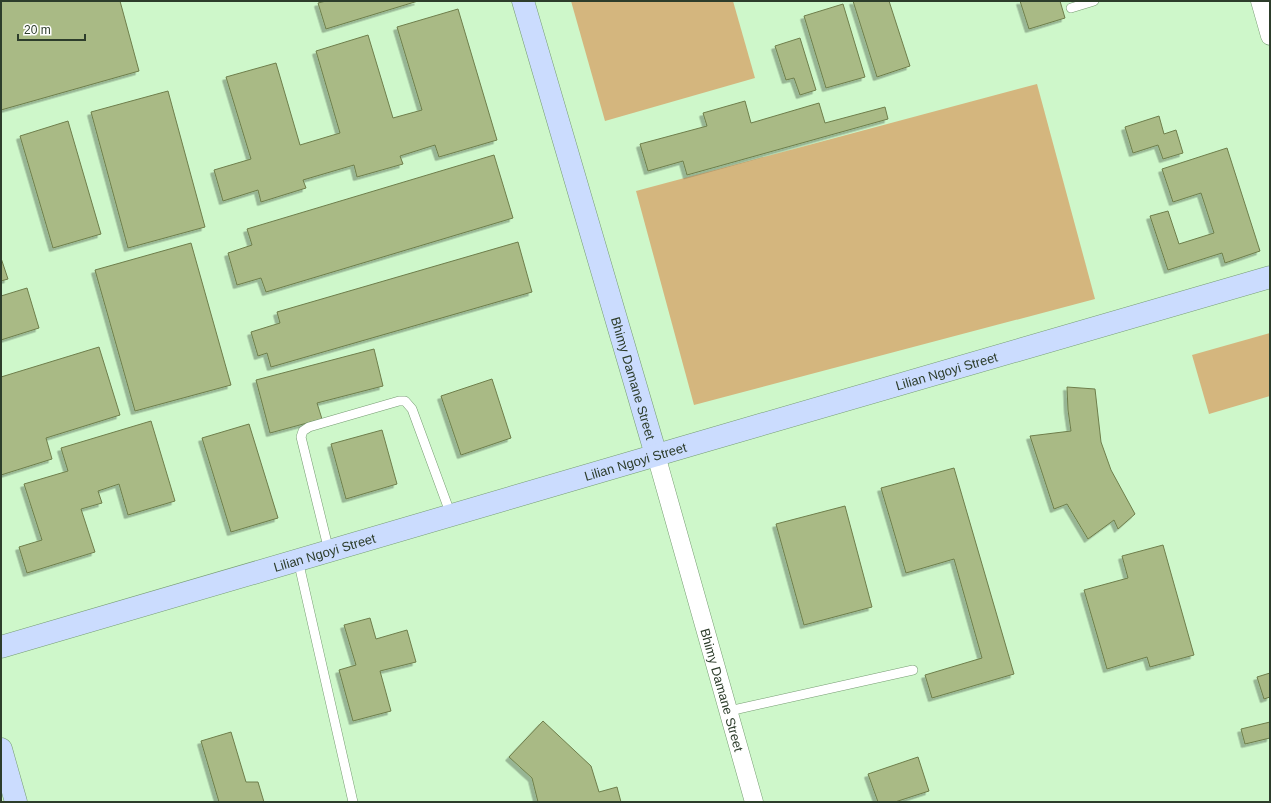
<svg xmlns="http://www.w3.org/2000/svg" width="1271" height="803" viewBox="0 0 1271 803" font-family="Arial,sans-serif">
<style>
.green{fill:#d4b67e}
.building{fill:#a9ba85;stroke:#6e7e4b;filter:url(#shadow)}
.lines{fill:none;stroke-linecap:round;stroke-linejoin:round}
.lane-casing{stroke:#769c72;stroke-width:10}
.street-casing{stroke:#769c72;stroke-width:19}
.secondary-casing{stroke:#769c72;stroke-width:23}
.lane{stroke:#fff;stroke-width:9}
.street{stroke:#fff;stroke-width:18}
.secondary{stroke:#cbdcfe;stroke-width:22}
.labels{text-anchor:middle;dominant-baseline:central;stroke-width:3.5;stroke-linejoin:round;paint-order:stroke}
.street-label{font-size:13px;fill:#2d3d2b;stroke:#fff}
</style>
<defs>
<filter id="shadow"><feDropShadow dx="-3.5" dy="3.5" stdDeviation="0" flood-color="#0004"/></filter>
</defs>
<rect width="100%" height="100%" fill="#cef7ca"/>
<g class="green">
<polygon points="571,1 733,1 755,78 605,121"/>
<polygon points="1037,84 1095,299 694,405 636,191"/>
<polygon points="1270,333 1270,396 1209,414 1192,355"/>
</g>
<g class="building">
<polygon points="1,1 120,1 139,71 1,110"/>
<polygon points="326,1 418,1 326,29 318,3"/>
<polygon points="853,1 889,1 910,66 877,77"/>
<polygon points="1020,1 1060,1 1065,18 1029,29"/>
<polygon points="843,4 865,77 826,88 804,16"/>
<polygon points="458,9 497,140 439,157 435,145 400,156 403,164 357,177 354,165 303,180 306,188 261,202 258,190 223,201 214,170 251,159 226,77 276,63 300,145 340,133 316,51 368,35 393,118 422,110 397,27"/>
<polygon points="800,38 816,90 800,95 794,78 786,80 775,46"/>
<polygon points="168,91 205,227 128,248 91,112"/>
<polygon points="745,101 751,123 819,103 825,123 885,107 888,119 687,175 683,161 648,171 640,144 707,126 703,113"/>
<polygon points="1159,116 1164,134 1176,130 1183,153 1163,159 1158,145 1133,153 1125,127"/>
<polygon points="68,121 101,234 53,248 20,136"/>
<polygon points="1227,148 1260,251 1225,263 1222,253 1168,270 1150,216 1168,211 1179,244 1214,233 1201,193 1173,202 1162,169"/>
<polygon points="494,155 513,218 266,292 261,278 237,285 228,253 252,245 247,229"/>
<polygon points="518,242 532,292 271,367 267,353 258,356 251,332 280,323 277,312"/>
<polygon points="191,243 231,385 135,411 95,270"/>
<polygon points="1,258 8,279 1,281"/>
<polygon points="27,288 39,328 1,340 1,296"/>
<polygon points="99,347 120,415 46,438 52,459 1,475 1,377"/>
<polygon points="374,349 383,386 317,403 322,419 270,433 256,380"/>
<polygon points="492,379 511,438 461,455 441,396"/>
<polygon points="1067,387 1095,389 1101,442 1111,470 1135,514 1118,529 1114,520 1088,539 1067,504 1054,509 1030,436 1071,431 1068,410"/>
<polygon points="151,421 175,501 128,515 119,484 98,491 102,503 81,509 95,552 27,573 19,547 42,540 24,484 68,471 61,448"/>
<polygon points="249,424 278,518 231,532 202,438"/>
<polygon points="382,430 397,484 346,499 331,444"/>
<polygon points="954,468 1014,674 932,698 925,675 982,658 954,559 906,573 881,488"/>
<polygon points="845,506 872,607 804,625 776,524"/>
<polygon points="1163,545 1194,655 1150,667 1147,657 1107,669 1084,590 1128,578 1122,556"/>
<polygon points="370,618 376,639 407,630 416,662 380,671 391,711 353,721 339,670 356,665 344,625"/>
<polygon points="1270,673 1270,697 1264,699 1257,677"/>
<polygon points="543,721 591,766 599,792 617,787 621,802 538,802 532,778 509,757"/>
<polygon points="1270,722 1270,738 1245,744 1241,729"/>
<polygon points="231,732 246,782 258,782 264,802 219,802 201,741"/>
<polygon points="918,757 929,791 895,802 878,802 868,774"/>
</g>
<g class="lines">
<g class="lane-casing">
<g id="lane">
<polyline points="1071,8 1094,1"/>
<polyline points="329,551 301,437 303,431 309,427 399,401 405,401 412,409 451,515"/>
<polyline points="298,560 353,802"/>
<polyline points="729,711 913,670"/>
</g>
</g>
<g class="street-casing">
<g id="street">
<polyline points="1260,1 1270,36"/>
<path id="s1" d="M656,455L754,802"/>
</g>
</g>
<g class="secondary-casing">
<g id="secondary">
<path id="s2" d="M523,1L656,455"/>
<path id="s3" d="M1,647L691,445L1270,277"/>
<polyline points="1,749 16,802"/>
</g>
</g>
<use href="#lane" class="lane"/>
<use href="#street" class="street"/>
<use href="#secondary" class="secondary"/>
</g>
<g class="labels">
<g class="street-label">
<text stroke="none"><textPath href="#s3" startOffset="985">Lilian Ngoyi Street</textPath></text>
<text stroke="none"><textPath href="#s2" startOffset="393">Bhimy Damane Street</textPath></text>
<text stroke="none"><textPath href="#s3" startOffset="661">Lilian Ngoyi Street</textPath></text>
<text stroke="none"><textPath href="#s3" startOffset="337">Lilian Ngoyi Street</textPath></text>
<text stroke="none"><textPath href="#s1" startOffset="244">Bhimy Damane Street</textPath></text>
</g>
</g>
<rect width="1271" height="803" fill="none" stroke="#2d3d2b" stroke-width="4"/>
<path d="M18 34v6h67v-6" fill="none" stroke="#2d3d2b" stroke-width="2"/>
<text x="24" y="34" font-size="12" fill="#2d3d2b" stroke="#ffffff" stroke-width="3" paint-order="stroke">20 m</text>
</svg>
